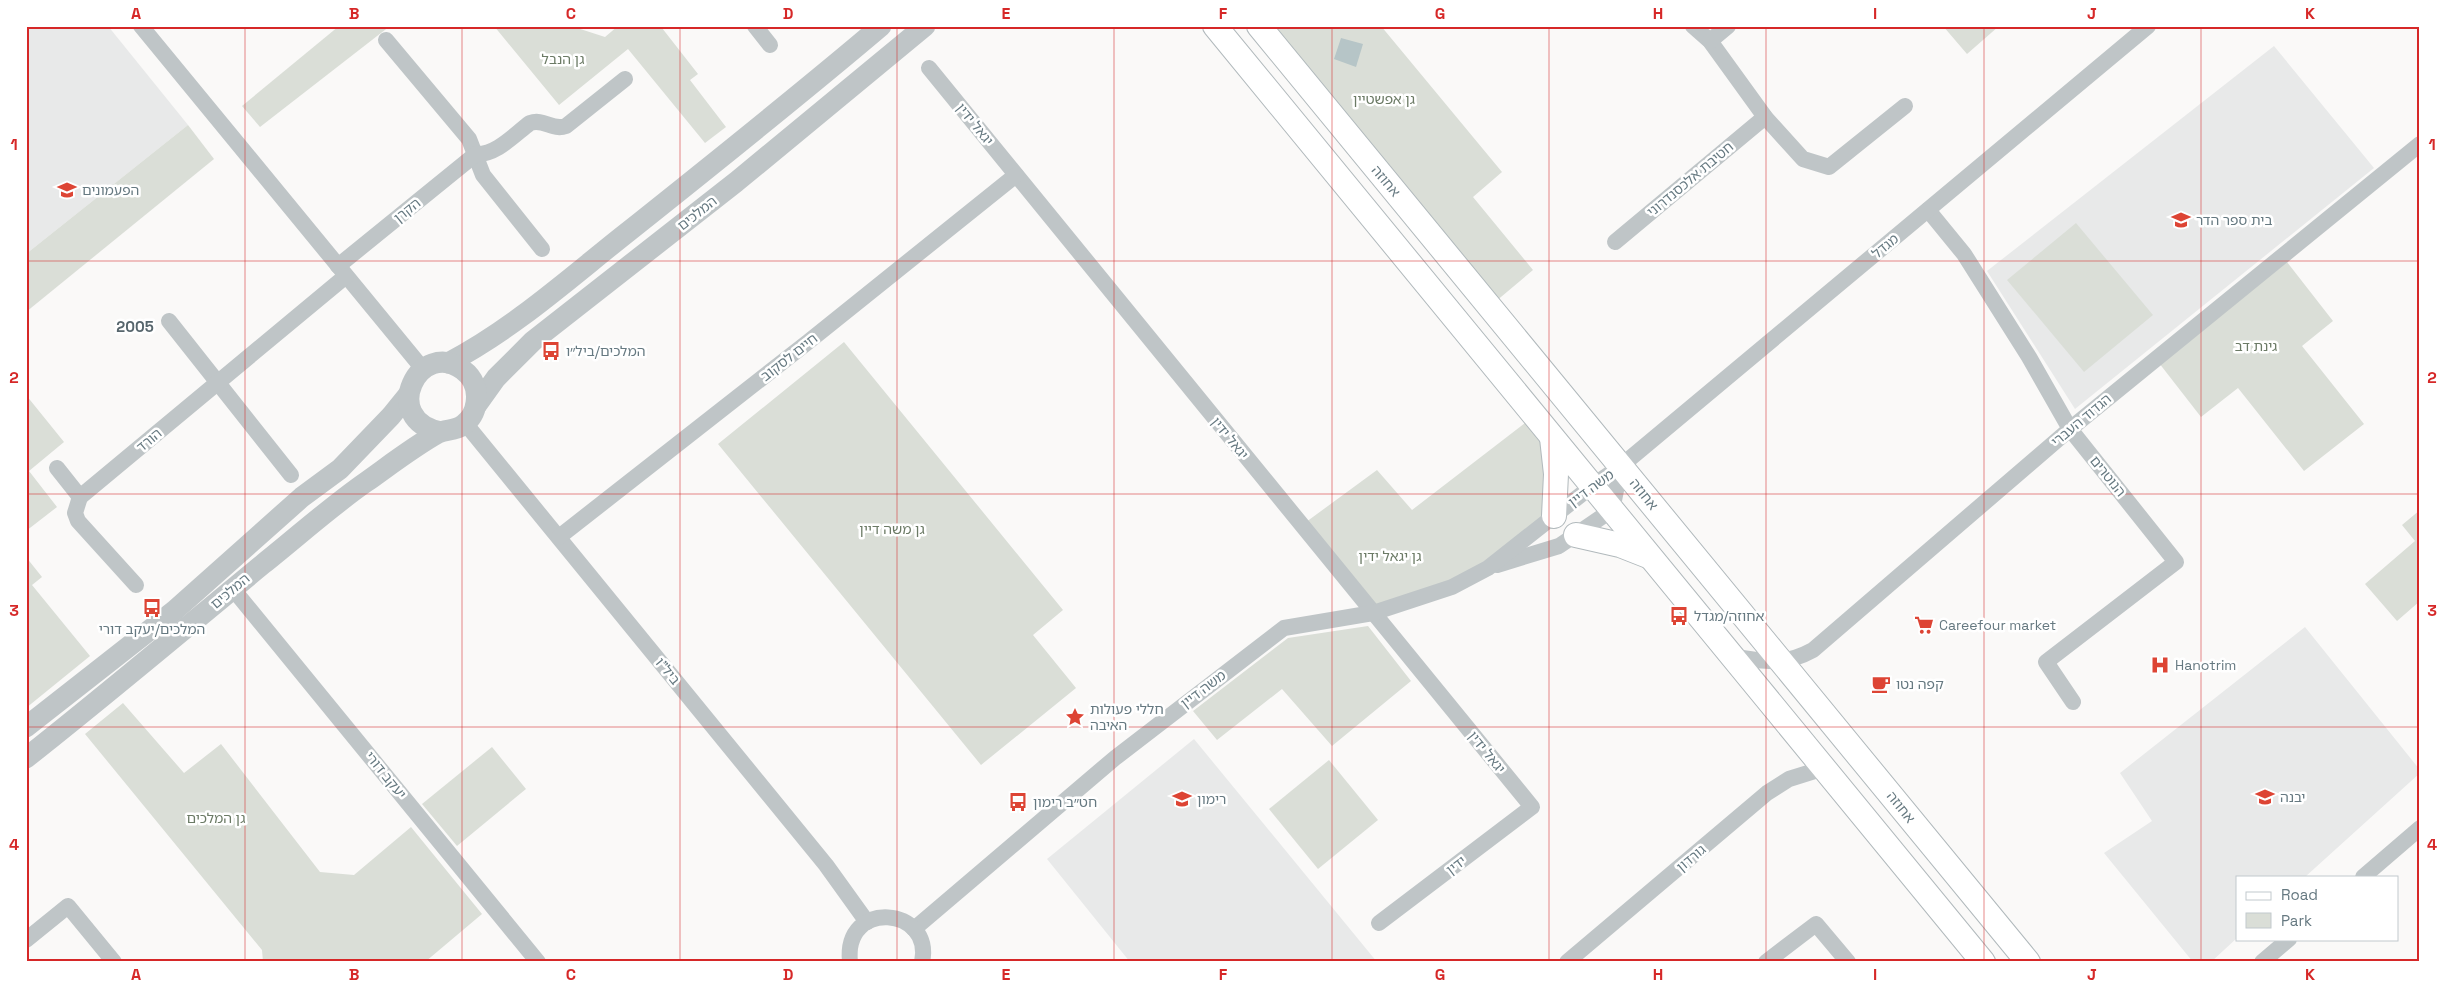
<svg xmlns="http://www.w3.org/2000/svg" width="2446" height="988" viewBox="0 0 2446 988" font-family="'Space Grotesk','Noto Sans Hebrew',sans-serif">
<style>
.built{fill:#e8e9e9}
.green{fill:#daded7}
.water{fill:#b6c5c7}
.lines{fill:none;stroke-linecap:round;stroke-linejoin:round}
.secondary-casing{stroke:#b1b9bc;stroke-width:26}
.minor{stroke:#bfc5c7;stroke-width:16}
.tertiary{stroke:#bfc5c7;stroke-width:21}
.secondary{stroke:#fff;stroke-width:24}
.grid{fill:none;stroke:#d62828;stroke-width:1;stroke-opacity:0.55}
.labels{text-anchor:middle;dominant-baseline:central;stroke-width:5;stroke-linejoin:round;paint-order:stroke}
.park-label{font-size:14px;fill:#6b7a65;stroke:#fff}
.street-label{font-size:14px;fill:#667981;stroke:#fff}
.poi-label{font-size:14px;fill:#667981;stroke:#fff;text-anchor:start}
.neighbourhood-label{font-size:15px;font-weight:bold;fill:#57666d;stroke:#fff}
.neatline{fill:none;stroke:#d62828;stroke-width:2}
.grid-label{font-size:16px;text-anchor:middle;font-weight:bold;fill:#d62828}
</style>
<rect width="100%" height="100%" fill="#faf9f8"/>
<g class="built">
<polygon points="26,26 108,26 188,125 26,254"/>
<polygon points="2274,46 2374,168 2075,409 1987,271"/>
<polygon points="2305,627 2420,770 2420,773 2305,877 2237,877 2237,938 2211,962 2193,962 2104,853 2152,821 2120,773"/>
<polygon points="1194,739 1377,962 1130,962 1047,859"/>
</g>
<g class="green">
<polygon points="339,26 390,26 260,127 242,106"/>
<polygon points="494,26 571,26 605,37 618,26 663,26 662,28 698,74 690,80 726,127 705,143 628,49 559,105"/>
<polygon points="1266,26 1381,26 1502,172 1473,197 1533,270 1495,302"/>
<polygon points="1943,26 1999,26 1967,54"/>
<polygon points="188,125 214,159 26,312 26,254"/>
<polygon points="2076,223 2153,315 2084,372 2007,280"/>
<polygon points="2287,262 2333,321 2302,346 2364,424 2304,471 2238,388 2201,417 2159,363"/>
<polygon points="844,342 1063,610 1033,635 1076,688 981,765 718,444"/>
<polygon points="26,395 64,442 29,471 57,507 26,531"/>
<polygon points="1534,416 1552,438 1554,516 1475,575 1373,613 1302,525 1377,470 1412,510"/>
<polygon points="2420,510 2420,601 2397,621 2365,584 2415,541 2402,525"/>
<polygon points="26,557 42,577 32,585 90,656 26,708"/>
<polygon points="1368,626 1411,681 1332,746 1282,689 1217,740 1193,711 1288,638"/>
<polygon points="123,703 184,773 221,744 320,872 354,875 411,827 482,914 425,962 263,962 262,950 85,734"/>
<polygon points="492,747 526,789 457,846 422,804"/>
<polygon points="1329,760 1378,820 1318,869 1269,809"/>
</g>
<polygon class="water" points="1341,38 1363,44 1356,67 1334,59"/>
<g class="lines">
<g class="secondary-casing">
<g id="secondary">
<polyline points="1215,26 1983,962"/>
<polyline points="1259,26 2028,962"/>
<polyline points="1552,438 1556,474 1554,516"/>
<polyline points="1576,535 1620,545 1648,556"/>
</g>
</g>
<g class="minor">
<polyline points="141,26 423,369"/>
<polyline points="755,26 770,45"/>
<polyline points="1693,26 1710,41 1765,117 1803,159 1829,167 1905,106"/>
<polyline points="386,40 469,139 483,175 542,249"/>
<polyline points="1710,41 1728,26"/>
<polyline points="929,68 1532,807 1379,923"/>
<polyline points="1928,210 1964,254 2029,357 2070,429 2176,562 2046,662 2073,702"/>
<polyline points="1615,242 1765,117"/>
<path d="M338,266L476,154C496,155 514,135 530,123C544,118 552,131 566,126L625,79"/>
<polyline points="169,321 291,475"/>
<polyline points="465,423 826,865 867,922"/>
<polyline points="57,468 80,497 75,513 78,521 136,585"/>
<polyline points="80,497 346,276"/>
<polyline points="559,537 808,342 1016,175"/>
<polyline points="1497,565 1559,546 1612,510 1621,466"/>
<polyline points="233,589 538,962"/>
<path d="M1732,656C1764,662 1784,666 1813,650L2070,429L2420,144"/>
<polyline points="2363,877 2420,828"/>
<polyline points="914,929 1115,758 1284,628 1373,613 1452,587 1488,568 1592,486 1621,466 2148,26"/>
<polyline points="26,940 68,906 114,962"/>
<path d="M850,962C843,898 934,907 922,962"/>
<polyline points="1567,962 1767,793 1789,779 1824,768"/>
<polyline points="1766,962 1816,924 1848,962"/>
<polyline points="2262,962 2289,939"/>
</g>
<g class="tertiary">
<path d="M448,363C511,330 564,283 619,239C707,169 795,99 881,26"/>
<polyline points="476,406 496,378 533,341 736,182 925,26"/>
<polyline points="26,727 174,611 302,497 340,469 391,416 408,395"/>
<path d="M26,758C106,695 184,629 263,564C297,537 330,507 366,482C390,465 413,447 438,433C446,429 455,431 463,425C470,420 475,412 476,403C478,390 474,378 463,370C420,337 378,419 441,432"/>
</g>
<use href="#secondary" class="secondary"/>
</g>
<path class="grid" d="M245,26V962M462,26V962M680,26V962M897,26V962M1114,26V962M1332,26V962M1549,26V962M1766,26V962M1984,26V962M2201,26V962M26,261H2420M26,494H2420M26,727H2420"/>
<defs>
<g id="school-bare" transform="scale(1.5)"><path d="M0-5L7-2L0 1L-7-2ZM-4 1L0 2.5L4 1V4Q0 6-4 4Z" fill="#dd4434" stroke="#fff" stroke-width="2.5" paint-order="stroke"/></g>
<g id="bus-bare" transform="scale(1.5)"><path d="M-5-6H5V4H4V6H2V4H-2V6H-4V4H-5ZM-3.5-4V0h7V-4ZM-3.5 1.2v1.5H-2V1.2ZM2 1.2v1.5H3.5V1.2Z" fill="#dd4434" stroke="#fff" stroke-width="2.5" paint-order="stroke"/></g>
<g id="supermarket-bare" transform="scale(1.5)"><path d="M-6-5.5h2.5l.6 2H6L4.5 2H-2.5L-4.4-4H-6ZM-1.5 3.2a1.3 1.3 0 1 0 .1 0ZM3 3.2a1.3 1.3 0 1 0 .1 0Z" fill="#dd4434" stroke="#fff" stroke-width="2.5" paint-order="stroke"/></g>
<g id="hospital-bare" transform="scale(1.5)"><path d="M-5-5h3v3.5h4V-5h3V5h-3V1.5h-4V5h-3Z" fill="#dd4434" stroke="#fff" stroke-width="2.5" paint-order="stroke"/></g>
<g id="cafe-bare" transform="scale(1.5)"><path d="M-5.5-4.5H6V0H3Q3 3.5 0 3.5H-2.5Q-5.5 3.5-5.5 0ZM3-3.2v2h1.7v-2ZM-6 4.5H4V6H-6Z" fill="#dd4434" stroke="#fff" stroke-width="2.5" paint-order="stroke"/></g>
<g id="sight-bare" transform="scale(1.5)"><path d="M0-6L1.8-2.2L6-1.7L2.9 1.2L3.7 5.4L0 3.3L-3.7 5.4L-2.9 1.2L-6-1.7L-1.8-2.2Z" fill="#dd4434" stroke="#fff" stroke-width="2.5" paint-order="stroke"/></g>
</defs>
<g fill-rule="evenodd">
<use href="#school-bare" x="67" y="190"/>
<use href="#school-bare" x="2181" y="220"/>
<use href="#bus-bare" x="551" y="351"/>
<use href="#bus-bare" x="152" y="608"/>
<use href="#bus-bare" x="1679" y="616"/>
<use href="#supermarket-bare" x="1924" y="625"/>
<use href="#hospital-bare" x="2160" y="665"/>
<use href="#cafe-bare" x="1881" y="684"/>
<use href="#sight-bare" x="1075" y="717"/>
<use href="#school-bare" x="2265" y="797"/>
<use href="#school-bare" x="1182" y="799"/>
<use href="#bus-bare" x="1018" y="802"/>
</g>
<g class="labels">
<g class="park-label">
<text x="563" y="59">גן הנבל</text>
<text x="1384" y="99">גן אפשטיין</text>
<text x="2256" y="346">גינת דב</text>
<text x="892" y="529">גן משה דיין</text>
<text x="1390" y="556">גן יגאל ידין</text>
<text x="216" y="818">גן המלכים</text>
</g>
<g class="street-label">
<text transform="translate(975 124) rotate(51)">יגאל ידין</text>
<text transform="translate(1690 179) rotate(-40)">חטיבת אלכסנדרוני</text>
<text transform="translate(1386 181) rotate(50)">אחוזה</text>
<text transform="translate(407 210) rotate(-39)">הקרן</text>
<text transform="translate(697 213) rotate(-38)">המלכים</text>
<text transform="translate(1885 246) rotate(-40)">מגדל</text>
<text transform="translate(789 357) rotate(-38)">חיים לסקוב</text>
<text transform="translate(2081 420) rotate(-40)">הגדוד העברי</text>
<text transform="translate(1230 438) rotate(51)">יגאל ידין</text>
<text transform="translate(149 440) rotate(-40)">הורד</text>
<text transform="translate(2108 476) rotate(51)">הנוטרים</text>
<text transform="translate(1591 488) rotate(-36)">משה דיין</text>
<text transform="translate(1644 494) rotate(51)">אחוזה</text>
<text transform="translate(230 591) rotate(-40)">המלכים</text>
<text transform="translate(668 671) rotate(51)">ביל"ו</text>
<text transform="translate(1203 689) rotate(-37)">משה דיין</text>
<text transform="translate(1487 752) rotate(51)">יגאל ידין</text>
<text transform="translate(386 775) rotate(51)">יעקב דורי</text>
<text transform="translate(1901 807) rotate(51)">אחוזה</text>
<text transform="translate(1691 858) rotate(-40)">גורדון</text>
<text transform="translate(1456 865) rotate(-37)">ידין</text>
</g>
<g class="poi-label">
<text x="82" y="190">הפעמונים</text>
<text x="2196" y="220">בית ספר הדר</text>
<text x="566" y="351">המלכים/ביל״ו</text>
<text x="1694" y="616">אחוזה/מגדל</text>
<text x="1939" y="625">Careefour market</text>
<text x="152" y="629" text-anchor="middle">המלכים/יעקב דורי</text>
<text x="2175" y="665">Hanotrim</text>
<text x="1896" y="684">קפה נטו</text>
<text x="1090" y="709">חללי פעולות<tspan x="1090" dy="16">האיבה</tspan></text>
<text x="2280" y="797">יבנה</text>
<text x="1197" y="799">רימון</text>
<text x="1033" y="802">חט״ב רימון</text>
</g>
<g class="neighbourhood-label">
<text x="135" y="326">2005</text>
</g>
</g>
<rect width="2446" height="988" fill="none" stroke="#ffffff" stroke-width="55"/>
<rect x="2236" y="876" width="162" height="65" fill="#ffffff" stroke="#c2c9cd"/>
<rect x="2246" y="892" width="25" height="8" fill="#ffffff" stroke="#c2c9cd"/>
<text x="2281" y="900" font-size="15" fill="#667981">Road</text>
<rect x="2246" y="913" width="25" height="15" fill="#daded7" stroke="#c2c9cd"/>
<text x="2281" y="926" font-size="15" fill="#667981">Park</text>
<rect x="28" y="28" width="2390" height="932" class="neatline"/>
<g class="grid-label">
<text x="136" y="19">A</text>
<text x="354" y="19">B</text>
<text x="571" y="19">C</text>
<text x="788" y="19">D</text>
<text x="1006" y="19">E</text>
<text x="1223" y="19">F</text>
<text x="1440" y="19">G</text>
<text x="1658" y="19">H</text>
<text x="1875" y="19">I</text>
<text x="2092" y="19">J</text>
<text x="2310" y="19">K</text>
<text x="14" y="150">1</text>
<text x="2432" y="150">1</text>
<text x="14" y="383">2</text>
<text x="2432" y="383">2</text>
<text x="14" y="616">3</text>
<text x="2432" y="616">3</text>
<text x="14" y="850">4</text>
<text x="2432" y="850">4</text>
<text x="136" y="980">A</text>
<text x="354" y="980">B</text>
<text x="571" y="980">C</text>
<text x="788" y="980">D</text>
<text x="1006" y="980">E</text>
<text x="1223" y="980">F</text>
<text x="1440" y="980">G</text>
<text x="1658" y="980">H</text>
<text x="1875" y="980">I</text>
<text x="2092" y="980">J</text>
<text x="2310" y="980">K</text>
</g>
</svg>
